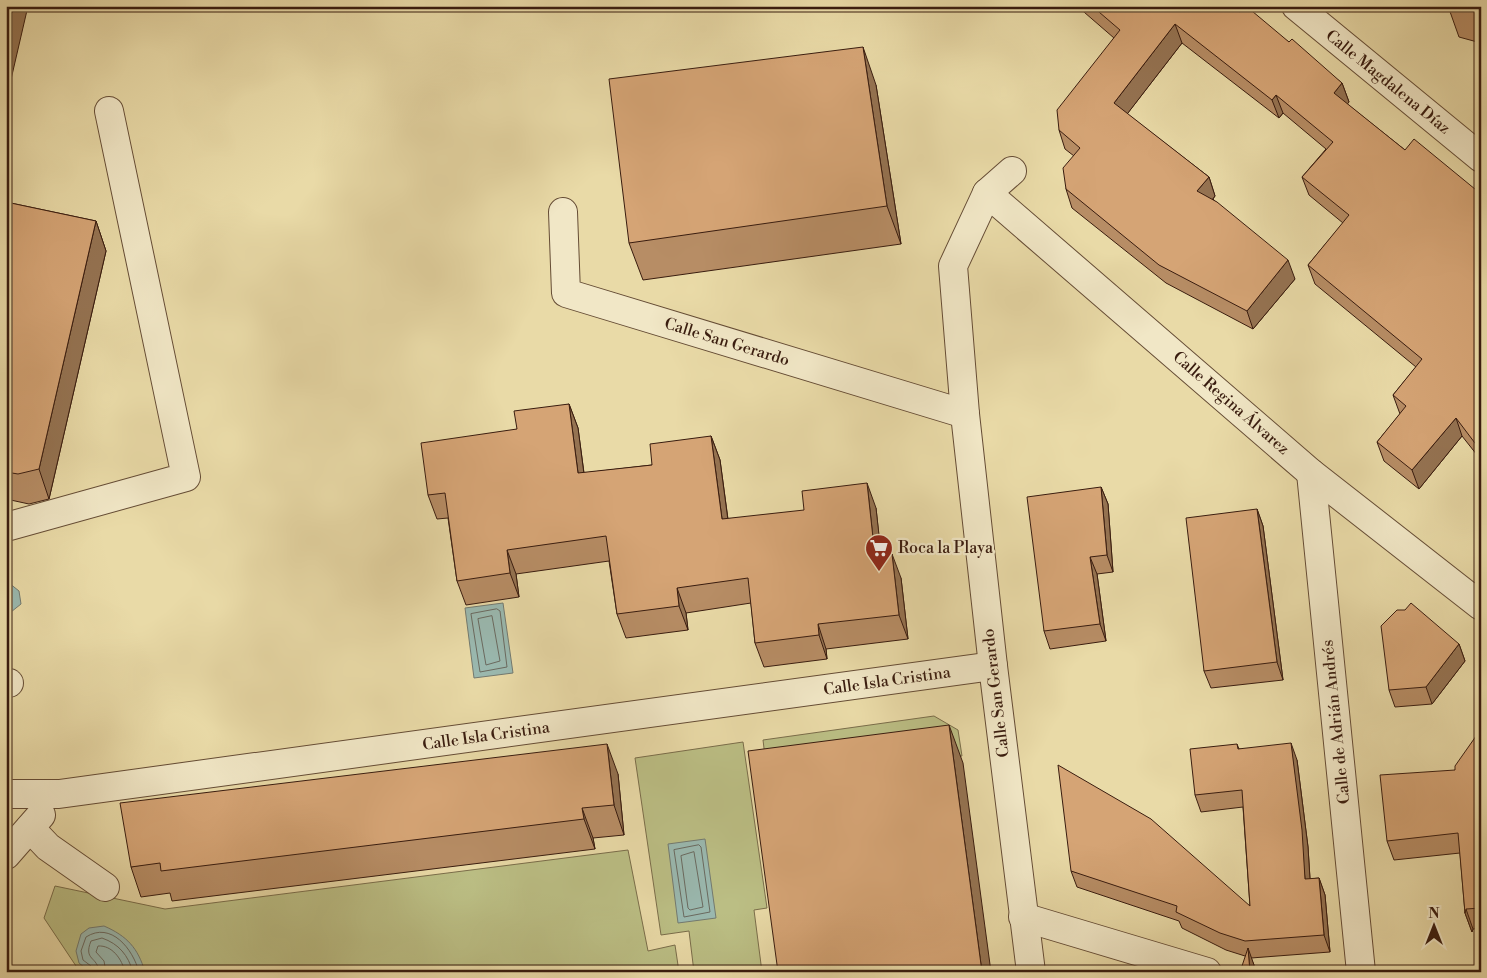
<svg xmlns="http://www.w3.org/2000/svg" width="1487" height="978" viewBox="0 0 1487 978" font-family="'Libre Bodoni',serif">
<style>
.green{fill:#bbbe84;stroke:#7a6d4a}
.water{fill:#9ab9b0;stroke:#737a70}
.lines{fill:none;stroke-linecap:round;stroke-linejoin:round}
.shore{stroke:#6a6a60;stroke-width:1}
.minor-casing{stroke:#654c35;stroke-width:30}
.minor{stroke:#f1e7c6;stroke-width:28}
.wall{fill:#b78d65;stroke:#391c0f}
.shaded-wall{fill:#957352;stroke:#391c0f}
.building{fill:#d5a475;stroke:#391c0f}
.labels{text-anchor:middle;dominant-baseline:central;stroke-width:4.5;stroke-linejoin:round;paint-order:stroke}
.street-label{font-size:16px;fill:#391c0f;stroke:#f1e7c6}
.poi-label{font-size:16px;fill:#391c0f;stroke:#f1e7c6;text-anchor:start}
</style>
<rect width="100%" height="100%" fill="#e9daa7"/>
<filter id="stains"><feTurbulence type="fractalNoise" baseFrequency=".004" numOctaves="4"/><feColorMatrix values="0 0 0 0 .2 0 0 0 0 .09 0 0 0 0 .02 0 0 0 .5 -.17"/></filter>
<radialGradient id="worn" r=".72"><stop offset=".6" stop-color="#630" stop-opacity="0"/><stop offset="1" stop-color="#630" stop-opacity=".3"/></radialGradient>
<g class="green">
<polygon points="934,716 958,730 962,756 768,781 763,740"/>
<polygon points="743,742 767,908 754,910 762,972 694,972 689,931 661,935 635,758"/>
<polygon points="628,850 648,951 675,945 679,972 80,972 44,918 55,886 165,909"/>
</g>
<g class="water">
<polygon points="9,583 19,591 21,604 6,616 6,583"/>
<polygon points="503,603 513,673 474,678 465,608"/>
<polygon points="705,839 716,918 678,923 668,844"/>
<path d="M104,926C127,936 138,948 145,972H90L79,963L76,951L81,934L89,928Z"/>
</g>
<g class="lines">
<g class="shore">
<polygon points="497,609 500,611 507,667 480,672 471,614"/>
<polygon points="492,616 500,661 486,665 478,619"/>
<polygon points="699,845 701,847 710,912 684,917 674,850"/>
<polygon points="694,852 703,907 690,910 688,908 681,856"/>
<path d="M93,972L91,966L83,960L81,951L86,937C111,921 133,949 139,972"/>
<path d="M99,972C98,956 83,961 91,941L102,938C119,944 128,955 133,972"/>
<path d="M106,972L104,961L96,952L98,946C112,945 122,959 125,972"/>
</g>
<g class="minor-casing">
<g id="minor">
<polyline points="1296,6 1481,158"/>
<polyline points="1012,171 987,193 953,266 965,414 993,666 1031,972"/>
<polyline points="987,193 1311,473 1481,606"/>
<polyline points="563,212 566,293 965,414"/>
<polyline points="1311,473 1361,972"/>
<polyline points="6,527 186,477 109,111"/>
<polyline points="6,683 9,683"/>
<polyline points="6,794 59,794 993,666"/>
<polyline points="30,828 48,847 105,887"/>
<polyline points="6,855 41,815"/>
<polyline points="1023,917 1207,972"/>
</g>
</g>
<use href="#minor" class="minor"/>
</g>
<g class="wall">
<polygon points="1077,6 1232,6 1240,12 1289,42 1342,83 1349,102 1347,104 1405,150 1481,194 1481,460 1462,436 1419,489 1384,461 1377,442 1400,414 1393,395 1416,367 1315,284 1308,265 1343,223 1309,195 1302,177 1326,149 1283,113 1279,118 1182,43 1127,114 1209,177 1215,196 1213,199 1295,279 1253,329 1166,283 1072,208 1066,189 1074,156 1065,149 1059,130 1114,38"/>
<polygon points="1448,6 1481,6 1481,43 1459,37"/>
<polygon points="876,85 901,244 643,280 629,243"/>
<polygon points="6,202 96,221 106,251 49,499 29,504 6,499"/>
<polygon points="569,404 578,428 584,473 652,465 711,436 720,460 728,519 876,508 881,556 901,578 908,639 826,649 827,659 764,667 755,643 751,603 686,613 688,630 626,638 617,614 609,561 516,574 519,597 466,605 457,581 448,518 437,519 428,495 517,429"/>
<polygon points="1101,487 1108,504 1113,572 1097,574 1106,641 1050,649 1044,631"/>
<polygon points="1257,509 1263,526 1283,680 1211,688 1204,671"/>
<polygon points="1459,644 1465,661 1432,704 1395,707 1389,690"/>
<polygon points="1481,729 1481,928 1473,929 1472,932 1465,913 1460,853 1394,860 1387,841 1455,770"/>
<polygon points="1237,744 1239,749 1297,760 1308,847 1310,879 1319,878 1325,895 1330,952 1251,958 1254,965 1245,956 1226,950 1182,928 1179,921 1077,887 1071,871 1250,906 1243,807 1201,812 1195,795"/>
<polygon points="618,774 624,835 593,838 595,849 172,901 170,893 141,897 131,867"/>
</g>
<g class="shaded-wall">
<polygon points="6,6 28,6 6,101"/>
<polygon points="1175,24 1182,43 1121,122 1114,103"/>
<polygon points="863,47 876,85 901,244 887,206"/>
<polygon points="1342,83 1349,102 1341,112 1334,93"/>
<polygon points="1276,95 1283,113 1279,118 1272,100"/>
<polygon points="1209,177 1215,196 1204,210 1197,191"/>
<polygon points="96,221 106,251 49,499 39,469"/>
<polygon points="1288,260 1295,279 1253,329 1247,311"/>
<polygon points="569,404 578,428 587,497 578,473"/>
<polygon points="1456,418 1462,436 1419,489 1412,470"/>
<polygon points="711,436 720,460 731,543 722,519"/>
<polygon points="867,483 876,508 884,580 875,556"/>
<polygon points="1101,487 1108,504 1113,572 1107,555"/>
<polygon points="1257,509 1263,526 1283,680 1277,662"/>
<polygon points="507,550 516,574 519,597 510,573"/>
<polygon points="892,554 901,578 908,639 899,615"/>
<polygon points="1090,557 1097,574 1106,641 1100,624"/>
<polygon points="677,588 686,613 688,630 679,606"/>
<polygon points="818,624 826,649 827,659 819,635"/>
<polygon points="1459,644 1465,661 1432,704 1426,687"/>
<polygon points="949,725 963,763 991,972 982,972"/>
<polygon points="1291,743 1297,760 1308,847 1311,895 1305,879"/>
<polygon points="607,744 618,774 624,835 614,805"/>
<polygon points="582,808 593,838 595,849 584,819"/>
<polygon points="1319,878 1325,895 1330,952 1324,935"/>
<polygon points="1466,909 1473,929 1472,932 1465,913"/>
<polygon points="1248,948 1254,965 1255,972 1250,972"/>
</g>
<g class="building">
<polygon points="1092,6 1232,6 1240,12 1245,6 1246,6 1289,42 1292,39 1342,83 1334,93 1405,150 1414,139 1481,194 1481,451 1456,418 1412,470 1377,442 1406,406 1393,395 1422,359 1308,265 1349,215 1302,177 1333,142 1276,95 1272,100 1175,24 1114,103 1209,177 1197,191 1217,202 1288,260 1247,311 1159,265 1066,189 1063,168 1080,148 1059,130 1057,110 1120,30"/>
<polygon points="1469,6 1481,6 1481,10"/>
<polygon points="863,47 887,206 629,243 609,79"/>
<polygon points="6,202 96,221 39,469 18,474 6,472"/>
<polygon points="569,404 578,473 652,465 650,444 711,436 722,519 804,510 802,491 867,483 875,556 892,554 899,615 818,624 819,635 755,643 748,578 677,588 679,606 617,614 606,536 507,550 510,573 457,581 445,493 428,495 421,443 517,429 514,411"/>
<polygon points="1101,487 1107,555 1090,557 1100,624 1044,631 1027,497"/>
<polygon points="1257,509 1277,662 1204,671 1186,518"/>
<polygon points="1411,603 1459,644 1426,687 1389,690 1381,626 1397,610 1405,610"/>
<polygon points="949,725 982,972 778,972 748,751"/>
<polygon points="1481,729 1481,908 1466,909 1465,913 1458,833 1387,841 1380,775 1455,770 1455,766"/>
<polygon points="1291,743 1302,830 1305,879 1319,878 1324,935 1245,941 1220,933 1176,912 1177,906 1071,871 1058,765 1151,819 1250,906 1242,790 1195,795 1190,749 1237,744 1238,749"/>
<polygon points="607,744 614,805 582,808 584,819 161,871 160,863 131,867 120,803"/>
<polygon points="1248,948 1250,972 1240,972"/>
</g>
<defs>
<g id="supermarket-pin" transform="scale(1.4375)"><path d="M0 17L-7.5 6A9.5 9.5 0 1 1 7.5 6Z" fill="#8f2418" stroke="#f1e7c6"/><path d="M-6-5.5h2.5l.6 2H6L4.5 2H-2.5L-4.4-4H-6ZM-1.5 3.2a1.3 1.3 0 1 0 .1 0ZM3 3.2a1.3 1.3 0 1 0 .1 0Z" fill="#fff"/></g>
</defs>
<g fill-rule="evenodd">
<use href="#supermarket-pin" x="879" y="548"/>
</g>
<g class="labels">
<g class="street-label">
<text transform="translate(1388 82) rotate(39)">Calle Magdalena Díaz</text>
<text transform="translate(727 342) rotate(17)">Calle San Gerardo</text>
<text transform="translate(1231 403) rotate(41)">Calle Regina Álvarez</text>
<text transform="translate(887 681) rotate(-8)">Calle Isla Cristina</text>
<text transform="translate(996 693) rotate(-97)">Calle San Gerardo</text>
<text transform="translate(1336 722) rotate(-96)">Calle de Adrián Andrés</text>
<text transform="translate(486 736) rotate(-8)">Calle Isla Cristina</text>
</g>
<g class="poi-label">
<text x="898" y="548">Roca la Playa</text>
</g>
</g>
<rect width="1487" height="978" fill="none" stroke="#e9daa7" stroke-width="25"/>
<rect x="8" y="8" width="1472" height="963" fill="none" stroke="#391c0f" stroke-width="2.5"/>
<rect x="12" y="12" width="1462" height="953" fill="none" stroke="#391c0f"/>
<g transform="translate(1434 926)" stroke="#f1e7c6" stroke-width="4" paint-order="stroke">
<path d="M0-4L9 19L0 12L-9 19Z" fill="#391c0f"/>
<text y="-8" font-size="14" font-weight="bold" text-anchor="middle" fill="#391c0f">N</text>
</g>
<rect width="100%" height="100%" filter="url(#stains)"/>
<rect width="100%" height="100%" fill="url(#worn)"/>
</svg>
